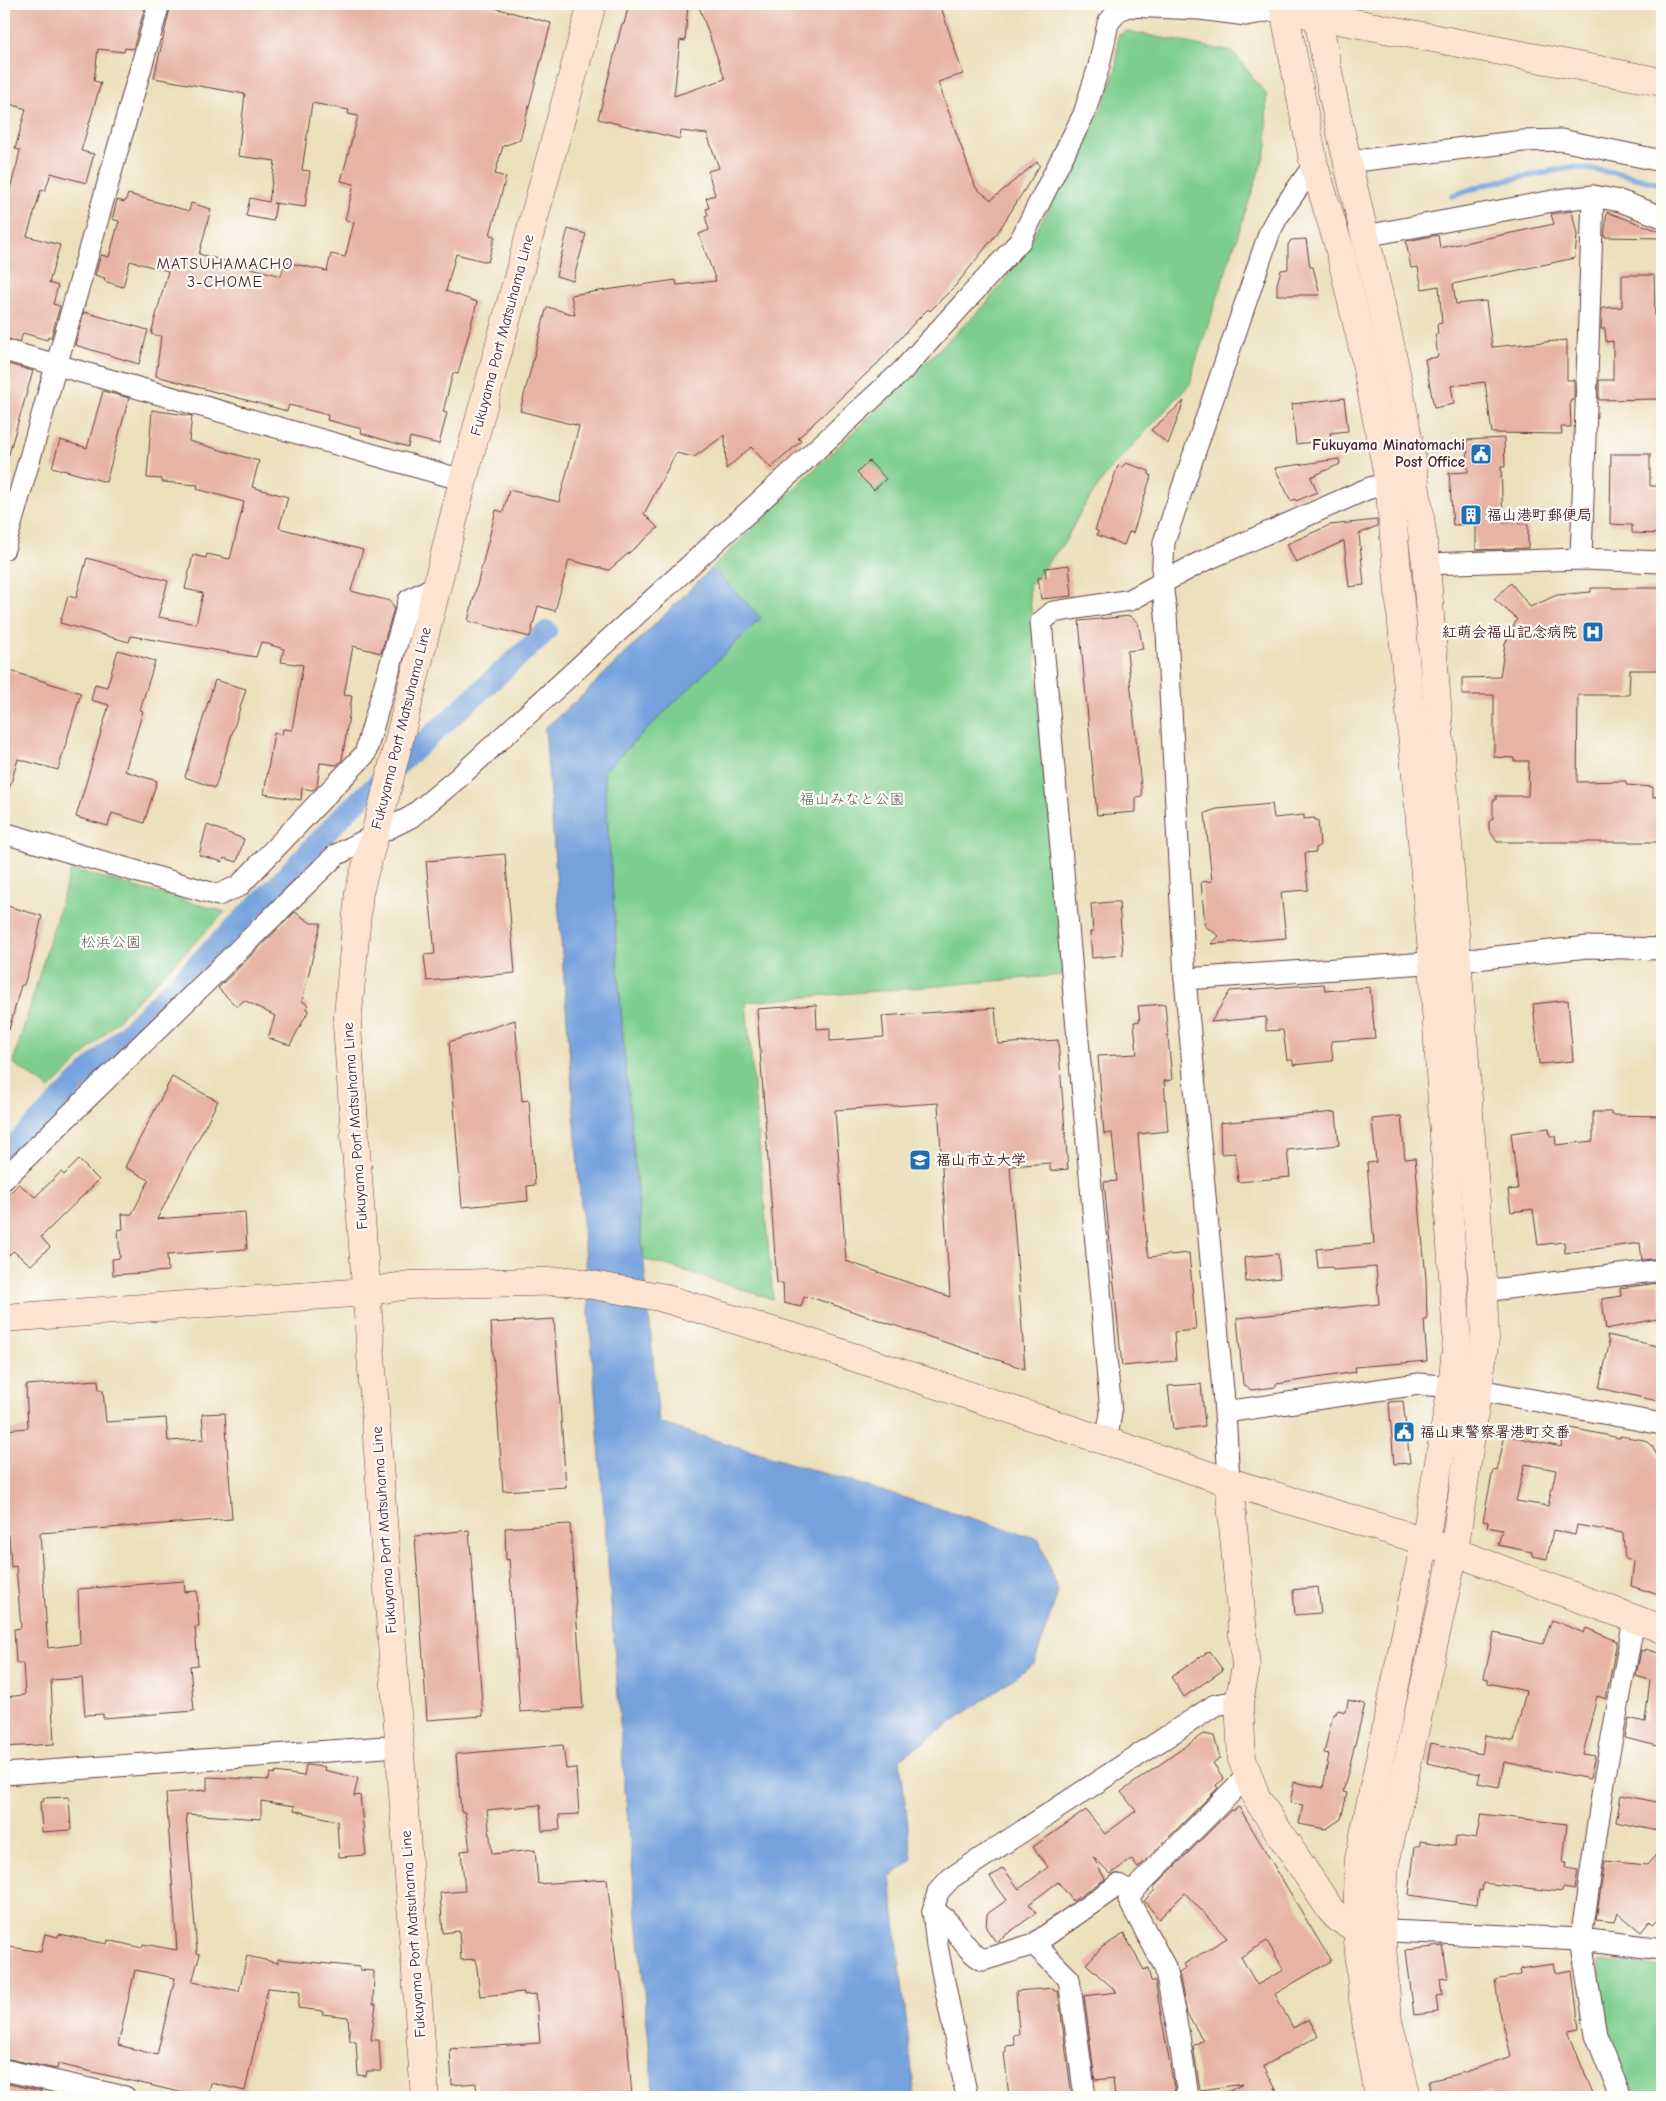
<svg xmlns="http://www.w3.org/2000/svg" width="1666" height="2101" viewBox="0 0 1666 2101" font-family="'Comic Neue','Klee One',sans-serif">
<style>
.green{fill:#7dce8e;stroke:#64765c}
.water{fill:#74a2dd;stroke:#5f6084}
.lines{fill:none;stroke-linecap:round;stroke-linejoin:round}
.stream{stroke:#74a2dd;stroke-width:6}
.canal{stroke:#74a2dd;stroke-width:21}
.building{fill:#e7b3a4;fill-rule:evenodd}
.street-casing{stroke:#623c41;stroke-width:23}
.secondary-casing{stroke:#623c41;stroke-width:29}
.street{stroke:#fff;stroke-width:21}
.secondary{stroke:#fde4d1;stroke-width:28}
.labels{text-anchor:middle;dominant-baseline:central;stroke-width:4.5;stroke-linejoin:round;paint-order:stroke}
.street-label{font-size:15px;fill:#4a1f2b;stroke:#fdfcf7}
.poi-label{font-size:15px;font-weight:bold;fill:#4a1f2b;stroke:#fdfcf7;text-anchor:start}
.park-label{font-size:15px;fill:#5c5c4e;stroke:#fdfcf7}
.neighbourhood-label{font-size:16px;letter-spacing:1px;fill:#4a1f2b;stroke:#fdfcf7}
</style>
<rect width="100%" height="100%" fill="#fdfcf7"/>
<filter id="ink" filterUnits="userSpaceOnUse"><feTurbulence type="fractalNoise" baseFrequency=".02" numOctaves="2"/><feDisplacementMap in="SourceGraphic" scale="10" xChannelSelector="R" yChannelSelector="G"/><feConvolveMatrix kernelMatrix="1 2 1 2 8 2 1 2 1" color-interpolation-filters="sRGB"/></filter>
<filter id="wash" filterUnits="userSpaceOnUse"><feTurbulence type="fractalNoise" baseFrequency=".0096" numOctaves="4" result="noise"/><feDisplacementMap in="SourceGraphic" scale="20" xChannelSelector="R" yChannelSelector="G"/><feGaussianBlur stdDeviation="1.12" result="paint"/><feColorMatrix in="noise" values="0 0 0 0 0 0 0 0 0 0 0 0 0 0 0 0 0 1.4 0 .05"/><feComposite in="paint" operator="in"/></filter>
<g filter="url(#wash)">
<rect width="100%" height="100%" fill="#ecdfbc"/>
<g class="green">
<path d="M1127,31L1233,52L1266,94L1267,147L1195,364L1190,384L1108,472L1081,511L1066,540L1029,587L1063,975L746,1002L773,1299C730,1287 688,1269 644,1260L624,1051L604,771L761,618L712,568L984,306L1009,274L1068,178L1104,102L1116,70L1118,35Z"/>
<polygon points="71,869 225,912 50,1089 13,1063"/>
<polygon points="1598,1960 1662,1967 1662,2097 1637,2097 1614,2054 1601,2000"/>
</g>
<polygon class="water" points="712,568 761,618 604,771 624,1051 659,1423 1039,1539 1058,1592 1034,1664 900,1759 912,1860 890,1877 915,2097 654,2097 625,1790 545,728 584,694"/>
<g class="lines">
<polyline class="stream" points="1452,196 1487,184 1573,167 1617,173 1662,184"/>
<polyline class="canal" points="4,1155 278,884 346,812 547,631"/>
</g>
<g id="blocks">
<g class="building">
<polygon points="4,4 146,4 133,49 125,48 124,52 98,49 94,81 101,83 81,151 94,154 86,183 51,173 45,191 41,190 27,236 60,245 49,283 58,286 53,304 60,306 51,338 48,337 47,340 23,333 20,342 4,338 4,209 17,164 20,150 15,149 26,109 4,102"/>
<polygon points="171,4 480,4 551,23 520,140 503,146 495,174 506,177 490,235 495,236 488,262 456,254 446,291 477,302 458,374 453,373 443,412 447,413 439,444 410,437 408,447 361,433 362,429 327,420 328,415 289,405 287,411 156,376 161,336 151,334 168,271 130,261 123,287 104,281 105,278 95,275 101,255 109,257 119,221 112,219 117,200 125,202 128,194 189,211 191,203 211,209 199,254 281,276 285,262 327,271 331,254 345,257 354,222 345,220 354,184 341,181 358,116 348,114 349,110 312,103 302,170 310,171 305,207 273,203 276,204 273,221 246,216 250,198 269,202 275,161 238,156 245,94 154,78"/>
<polygon points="629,4 688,4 685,41 680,40 674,96 725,79 698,4 940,4 963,74 938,82 976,188 991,200 1037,162 1040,165 998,232 956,285 930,311 928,309 915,322 879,362 798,438 801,441 771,468 751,447 726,469 725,435 694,457 676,453 644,514 658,528 609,570 569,560 555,611 538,606 530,637 468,621 496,510 503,512 509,490 559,502 579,426 520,411 546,310 548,307 575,315 571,295 676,280 677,285 716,281 699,234 709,230 705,216 708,215 706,209 709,208 706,198 715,195 708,171 719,168 707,134 681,131 680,139 598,119 622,24 624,24"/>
<polygon points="1572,211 1577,235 1575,258 1453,284 1456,304 1486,301 1492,347 1567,340 1567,380 1574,380 1574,400 1570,400 1571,427 1561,427 1562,434 1492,433 1485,382 1451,386 1454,404 1434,408 1425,359 1438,357 1435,334 1438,334 1437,324 1442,323 1439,286 1422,289 1418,267 1411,268 1406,241 1438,235 1440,248 1554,224 1551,214"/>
<polygon points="1607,212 1662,232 1662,238 1604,237"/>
<polygon points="568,229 586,234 573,281 556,276"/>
<polygon points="1306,239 1310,267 1313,267 1320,295 1277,295 1277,284 1281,270 1288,269 1288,245 1291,240"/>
<polygon points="1622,275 1654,275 1655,316 1662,316 1662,399 1599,400 1599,380 1613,380 1613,341 1606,342 1605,329 1601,329 1602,308 1622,307"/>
<polygon points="84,312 148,330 139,364 75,345"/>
<polygon points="4,363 33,371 8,457 4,456"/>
<polygon points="103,391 129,398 106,482 52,467 60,440 87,448"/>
<polygon points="1344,398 1348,431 1330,433 1331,440 1296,444 1292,404"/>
<polygon points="1184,401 1168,444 1151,430"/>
<polygon points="152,410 192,416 189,441 259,461 252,487 288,497 279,528 363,550 351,591 390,601 394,608 381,653 353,646 344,695 352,696 342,760 337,765 320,763 317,786 313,790 302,788 301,800 264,794 274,733 282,735 283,729 292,730 303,665 281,662 284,649 261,642 256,657 131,636 129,642 60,623 68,596 76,598 87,558 168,581 158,617 196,624 203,593 185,589 193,555 206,558 207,554 230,559 244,502 197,489 198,485 162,482 162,479 147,478"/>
<polygon points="1504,438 1505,467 1501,467 1503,523 1528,524 1528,548 1476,550 1476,524 1453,525 1449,473 1468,472 1467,440"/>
<polygon points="1611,454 1650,454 1650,486 1662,486 1662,534 1632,533 1632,525 1610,524"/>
<polygon points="1339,459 1340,464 1311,477 1317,492 1296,501 1295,499 1291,501 1275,468"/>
<polygon points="869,461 886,479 874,490 857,473"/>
<polygon points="1126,463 1149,471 1149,474 1151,476 1133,533 1129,532 1124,545 1097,535 1098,531 1095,530 1118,466 1122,467"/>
<polygon points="1377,520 1377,526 1359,534 1364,585 1349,587 1344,541 1296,563 1287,544 1330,525"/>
<polygon points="1069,565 1072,596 1041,599 1038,578 1046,577 1045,568"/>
<polygon points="1511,583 1530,607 1557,595 1591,592 1591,588 1662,588 1662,670 1630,670 1629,695 1578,695 1577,782 1626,781 1626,785 1653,787 1653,797 1662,796 1662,842 1497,842 1489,830 1489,822 1493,818 1493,800 1496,800 1496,796 1528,796 1529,761 1514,761 1514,758 1494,757 1494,695 1462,695 1462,678 1500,677 1505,644 1517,619 1494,599"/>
<polygon points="1130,616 1138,623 1143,649 1127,651 1142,796 1136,797 1136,812 1097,815 1079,621"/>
<polygon points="118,650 155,661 140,710 143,711 125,771 157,781 144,823 112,813 108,826 76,817 109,705 91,700 95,684 107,687"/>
<polygon points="4,669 81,693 58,770 18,759 8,793 4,792"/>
<polygon points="215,680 246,689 215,788 185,777"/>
<polygon points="1272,804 1274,818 1304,815 1304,819 1315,818 1315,820 1318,820 1320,845 1316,848 1316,852 1305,853 1308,890 1281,892 1286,938 1211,944 1219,936 1205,926 1201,882 1212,881 1205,813 1217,809"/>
<polygon points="207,825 244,839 237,862 224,858 223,862 199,855"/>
<polygon points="505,854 515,973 427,981 424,955 435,954 426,861"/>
<polygon points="1112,902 1119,902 1123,955 1092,958 1090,932 1093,932 1091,904"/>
<polygon points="4,905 42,916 32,960 24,985 21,985 9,1030 4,1030"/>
<polygon points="295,912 311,923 321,923 302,1001 308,1005 306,1009 309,1010 290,1045 268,1038 275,1016 244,1000 237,1007 218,988"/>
<polygon points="1324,984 1325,991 1370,987 1375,1038 1331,1041 1333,1061 1293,1065 1293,1060 1287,1060 1283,1030 1266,1031 1266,1017 1211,1022 1230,991"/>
<polygon points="1568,1000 1573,1061 1539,1064 1533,1004"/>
<polygon points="1165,1004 1172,1080 1164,1081 1168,1131 1138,1134 1147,1248 1149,1257 1189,1253 1196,1330 1174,1332 1176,1361 1122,1366 1104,1182 1117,1181 1112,1133 1104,1134 1098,1056 1137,1054 1134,1022 1140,1021 1138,1006"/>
<path d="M816,1005L817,1029L830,1028V1041L884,1037L882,1016L995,1008L998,1044L1058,1040L1068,1169L1050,1171V1163L1010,1166L1025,1369L813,1298L804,1297L801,1307L784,1303L783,1283H777L757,1009ZM938,1103L950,1297L846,1261L835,1110Z"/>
<polygon points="515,1020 522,1101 529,1100 535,1185 527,1186 528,1201 462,1207 449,1042"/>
<polygon points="172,1077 218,1101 157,1219 245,1212 247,1249 167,1255 168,1271 113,1275 112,1259 120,1258 118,1230 123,1229 122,1214 132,1214 149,1180 125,1167"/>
<polygon points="1336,1112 1339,1145 1287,1150 1290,1177 1238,1182 1235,1153 1221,1154 1220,1123"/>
<polygon points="1593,1112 1611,1112 1611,1115 1662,1116 1662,1258 1642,1260 1640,1243 1565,1253 1564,1242 1538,1245 1533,1209 1511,1212 1508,1190 1518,1189 1511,1133 1549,1128 1550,1136 1555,1136 1556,1145 1593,1141"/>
<polygon points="1401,1116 1405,1159 1415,1158 1426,1279 1427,1320 1424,1320 1427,1361 1355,1367 1356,1372 1276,1384 1276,1387 1251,1390 1243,1384 1237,1318 1379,1304 1376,1267 1333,1270 1332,1267 1318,1268 1316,1249 1374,1244 1367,1163 1376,1162 1372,1119"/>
<polygon points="79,1160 99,1180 41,1237 50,1247 31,1265 13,1251 4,1260 4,1199 19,1184 35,1197 61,1172 64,1175"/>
<polygon points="1278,1254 1280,1278 1246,1282 1244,1259 1246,1257"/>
<polygon points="1659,1283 1662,1318 1606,1329 1602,1299 1621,1296 1620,1288"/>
<polygon points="554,1319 566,1487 503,1491 491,1323"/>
<polygon points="1607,1335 1662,1347 1662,1402 1599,1388 1609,1345"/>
<polygon points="98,1380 99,1390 103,1390 106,1422 166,1418 168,1441 204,1439 202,1414 225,1413 232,1519 40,1533 48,1648 80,1644 78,1589 184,1581 185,1592 197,1591 199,1627 195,1627 198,1665 190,1666 194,1711 103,1718 103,1714 85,1715 82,1678 51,1680 54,1744 4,1747 4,1697 25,1695 23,1663 16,1663 14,1629 21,1628 16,1566 11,1567 9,1535 4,1535 4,1430 28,1428 26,1385"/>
<polygon points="1201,1384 1205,1426 1173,1430 1168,1386"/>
<polygon points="1403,1401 1410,1463 1394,1464 1389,1402"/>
<path d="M1566,1427L1620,1438V1436L1644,1440L1652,1446L1662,1465V1596L1631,1586L1634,1561L1625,1559L1623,1533L1577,1525L1575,1535L1553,1530L1547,1559L1532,1556V1552L1498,1545L1502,1530L1487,1527L1488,1522L1483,1521L1493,1470L1497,1471L1505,1435L1561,1447ZM1525,1464L1556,1470L1548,1506L1516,1501Z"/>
<polygon points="570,1524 583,1708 520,1712 509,1559 506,1560 505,1528"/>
<polygon points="469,1530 483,1716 427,1720 415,1536"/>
<polygon points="1318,1587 1321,1613 1295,1615 1293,1590"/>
<polygon points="1552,1620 1584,1633 1586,1628 1617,1641 1606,1699 1597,1696 1583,1754 1595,1756 1590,1779 1504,1762 1499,1787 1478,1783 1480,1774 1427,1763 1431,1743 1482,1754 1485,1735 1514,1741 1526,1691 1488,1683 1488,1679 1484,1678 1494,1633 1543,1644"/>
<polygon points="1645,1649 1662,1654 1662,1747 1625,1738 1629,1718 1645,1722 1650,1680 1636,1676 1641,1650 1644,1651"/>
<polygon points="1209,1651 1223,1670 1184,1697 1171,1677"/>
<polygon points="1348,1700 1365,1704 1343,1792 1347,1793 1341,1819 1326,1829 1299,1824 1303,1805 1290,1803 1294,1782 1323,1788 1329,1754 1324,1753 1333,1714 1336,1714 1337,1710 1346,1712"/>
<polygon points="1203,1734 1214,1736 1220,1758 1213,1763 1224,1779 1216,1785 1218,1788 1138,1868 1131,1859 1111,1874 1093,1857 1105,1879 1073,1901 1058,1882 1029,1904 1036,1913 996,1942 986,1928 987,1914 1007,1900 990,1877 1003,1868 1019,1889 1048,1867 1033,1847 1086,1810 1105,1834 1136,1811 1121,1792"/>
<polygon points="563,1745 566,1769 576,1768 579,1814 559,1815 560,1830 542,1831 540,1805 487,1810 492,1854 535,1850 538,1884 607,1879 617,1971 620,1971 624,1997 632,2097 477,2097 476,2083 452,2085 450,2049 540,2043 536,1994 524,1995 524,1992 480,1996 476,1959 461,1960 459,1931 443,1933 440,1893 465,1891 461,1851 470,1850 465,1812 461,1812 456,1754"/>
<path d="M306,1765L325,1767L324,1770L358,1778L354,1796L360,1795L366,1855L339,1857L337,1821L294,1810L295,1806L261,1801V1819L186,1814L197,1953L200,1954L192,1982L239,1991L247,1956L278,1963V1959L360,1967V1970L374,1971L373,2004H376L371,2040H379L381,2071H367L366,2076L358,2075L356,2041H350L348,2017L322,2014L323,2011L298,2008L300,1991L268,1988L245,2091L211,2083L208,2097H201L58,2064L57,2069L4,2058V1946L41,1952L45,1934L58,1937L59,1934L107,1944L108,1940L142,1948L143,1944L177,1950L166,1793L207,1790V1777L269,1780L270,1773L275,1774V1772L304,1776ZM135,1970L175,1978L157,2055L118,2045Z"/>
<polygon points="1621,1795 1662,1803 1662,1832 1616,1822"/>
<polygon points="69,1797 71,1830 42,1832 40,1802 44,1801 43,1798"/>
<path d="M1239,1807L1331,1961L1275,1994L1293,2028L1309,2019L1318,2036L1264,2066L1280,2097H1218L1243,2084L1200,2090L1193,2046L1203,2040L1187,2014L1179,1973L1186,1968L1184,1964L1227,1938L1185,1893L1159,1919L1144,1901L1155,1890L1153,1888L1232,1809L1233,1811ZM1267,1941L1284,1970L1257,1985L1241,1957Z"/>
<polygon points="1481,1814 1567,1824 1563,1863 1566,1863 1565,1868 1578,1870 1575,1890 1563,1888 1562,1892 1483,1883 1482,1891 1479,1890 1477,1905 1409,1895 1415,1846 1420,1846 1420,1841 1455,1846 1456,1836 1476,1839"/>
<polygon points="1662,1848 1662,1915 1653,1924 1650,1921 1641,1932 1618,1913 1615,1922 1596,1920 1605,1861 1647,1865"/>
<polygon points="1124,1934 1144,1970 1148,1968 1151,1981 1155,1981 1175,2093 1115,2097 1113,2078 1095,2080 1084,1996 1117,1992 1086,1964 1102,1947"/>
<polygon points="1443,1946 1448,1978 1440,1979 1442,1995 1436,1996 1438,2012 1414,2015 1406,1950"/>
<polygon points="1553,1964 1555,1973 1572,1970 1579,2029 1568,2031 1594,2097 1492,2097 1491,2092 1472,2097 1433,2097 1429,2081 1466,2072 1511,2056 1499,2008 1495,1980 1521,1975 1520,1969"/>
<polygon points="1053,1988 1054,1991 1058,1991 1072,2097 1009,2097 1004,2052 1006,2052 1006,2046 1015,2045 1013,2035 1019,2034 1016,1991"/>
<polygon points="4,2083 41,2091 40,2097 4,2097"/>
</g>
</g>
</g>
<g filter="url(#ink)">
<use href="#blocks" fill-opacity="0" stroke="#623c41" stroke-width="1"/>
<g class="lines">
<g class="street-casing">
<g id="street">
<polyline points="1347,162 1523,141 1561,140 1662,161"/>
<polyline points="1365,236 1558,200 1593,196 1620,201 1662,217"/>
<polyline points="4,350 463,480"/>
<polyline points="4,549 159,4"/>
<polyline points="1581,559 1593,196"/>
<polyline points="1426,564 1581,559 1662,562"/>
<polyline points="4,833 218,895 239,886 365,754 409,600 436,586"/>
<polyline points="1185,979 1457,961 1588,947 1662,949"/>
<polyline points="4,1179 336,855 411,817 458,778 902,371 1020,241 1084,114 1099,66 1108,23 1118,11 1127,6 1200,9 1246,15 1283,8"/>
<polyline points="1483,1291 1662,1270"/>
<polyline points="1479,1390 1662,1424"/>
<polyline points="1225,1412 1185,979 1166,613 1162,584 1164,542 1270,231 1278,216 1314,165"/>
<polyline points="1106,1442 1111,1413 1041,622 1053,612 1130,600 1199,563 1367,489 1389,482"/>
<polyline points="1229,1482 1225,1412 1419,1384 1452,1387"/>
<polyline points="4,1774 399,1746"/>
<polyline points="1132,1892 1129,1900 1132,1906 1165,1967 1179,2036 1188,2097"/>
<path d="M933,1911C957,1922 960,1948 983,1960L1034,1944L1118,1885L1132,1892L1247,1776"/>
<polyline points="1366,1930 1581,1939 1662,1949"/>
<polyline points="1034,1944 1069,1979 1085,2097"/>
<polyline points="4,2070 125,2097"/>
<polyline points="967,2097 937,1946 933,1911 938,1892 951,1878 1215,1705 1239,1701"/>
<polyline points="1621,2097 1596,2035 1581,1939 1605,1775 1634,1620"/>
</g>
</g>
<g class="secondary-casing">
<g id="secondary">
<polyline points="1283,4 1314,165 1339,247 1364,353 1389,482 1433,963 1457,1339 1452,1387 1425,1541 1359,1859 1357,1929 1364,2010 1379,2097"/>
<path d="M1316,4C1334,119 1365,230 1390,344C1406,417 1417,490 1426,564L1483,1291L1485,1339L1454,1552L1385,1864L1381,1931L1388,2021L1407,2097"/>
<polyline points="1302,13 1662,82"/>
<polyline points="4,1318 366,1292 409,1285 570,1281 660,1297 802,1340 1229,1482 1425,1541 1662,1629"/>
<polyline points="1229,1482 1246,1667 1239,1701 1242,1759 1257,1799 1330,1909 1338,1918 1357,1929"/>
<polyline points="425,2097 347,1026 359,892 385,797 463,480 592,4"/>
</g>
</g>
<use href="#street" class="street"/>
<use href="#secondary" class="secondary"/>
</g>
</g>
<defs>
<g id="civic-square" transform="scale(1.125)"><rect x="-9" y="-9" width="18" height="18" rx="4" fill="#1f6fb2" stroke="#fdfcf7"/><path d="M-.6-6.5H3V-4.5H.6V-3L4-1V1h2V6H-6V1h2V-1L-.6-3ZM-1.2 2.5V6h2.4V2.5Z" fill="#fff"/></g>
<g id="building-square" transform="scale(1.125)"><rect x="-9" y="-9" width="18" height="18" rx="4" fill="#1f6fb2" stroke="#fdfcf7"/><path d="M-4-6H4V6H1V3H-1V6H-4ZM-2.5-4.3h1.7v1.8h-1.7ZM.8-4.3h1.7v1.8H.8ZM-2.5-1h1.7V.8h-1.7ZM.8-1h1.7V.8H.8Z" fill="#fff"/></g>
<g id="hospital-square" transform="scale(1.125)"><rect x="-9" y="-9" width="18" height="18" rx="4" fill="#1f6fb2" stroke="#fdfcf7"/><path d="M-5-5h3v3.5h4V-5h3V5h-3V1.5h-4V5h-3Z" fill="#fff"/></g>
<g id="university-square" transform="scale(1.125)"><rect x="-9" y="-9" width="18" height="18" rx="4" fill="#1f6fb2" stroke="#fdfcf7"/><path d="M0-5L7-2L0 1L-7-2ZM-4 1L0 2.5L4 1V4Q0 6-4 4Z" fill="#fff"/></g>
</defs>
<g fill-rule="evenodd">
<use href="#civic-square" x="1481" y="454"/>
<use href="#building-square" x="1471" y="515"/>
<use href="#hospital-square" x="1593" y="632"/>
<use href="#university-square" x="920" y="1160"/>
<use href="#civic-square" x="1404" y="1432"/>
</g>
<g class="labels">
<g class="street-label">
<text transform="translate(502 335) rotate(-75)">Fukuyama Port Matsuhama Line</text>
<text transform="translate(401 728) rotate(-76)">Fukuyama Port Matsuhama Line</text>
<text transform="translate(355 1126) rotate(-94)">Fukuyama Port Matsuhama Line</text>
<text transform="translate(384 1530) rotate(-94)">Fukuyama Port Matsuhama Line</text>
<text transform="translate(413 1934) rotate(-94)">Fukuyama Port Matsuhama Line</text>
</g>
<g class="poi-label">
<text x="1465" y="445" text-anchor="end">Fukuyama Minatomachi<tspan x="1465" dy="17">Post Office</tspan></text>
<text x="1487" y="515">福山港町郵便局</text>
<text x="1577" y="632" text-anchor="end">紅萌会福山記念病院</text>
<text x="936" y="1160">福山市立大学</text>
<text x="1420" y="1432">福山東警察署港町交番</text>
</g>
<g class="park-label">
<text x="852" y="799">福山みなと公園</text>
<text x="111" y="942">松浜公園</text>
</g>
<g class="neighbourhood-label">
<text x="225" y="264">MATSUHAMACHO<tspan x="225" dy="18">3-CHOME</tspan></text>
</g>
</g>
<rect width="1666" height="2101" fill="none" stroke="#fdfcf7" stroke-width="20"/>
</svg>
